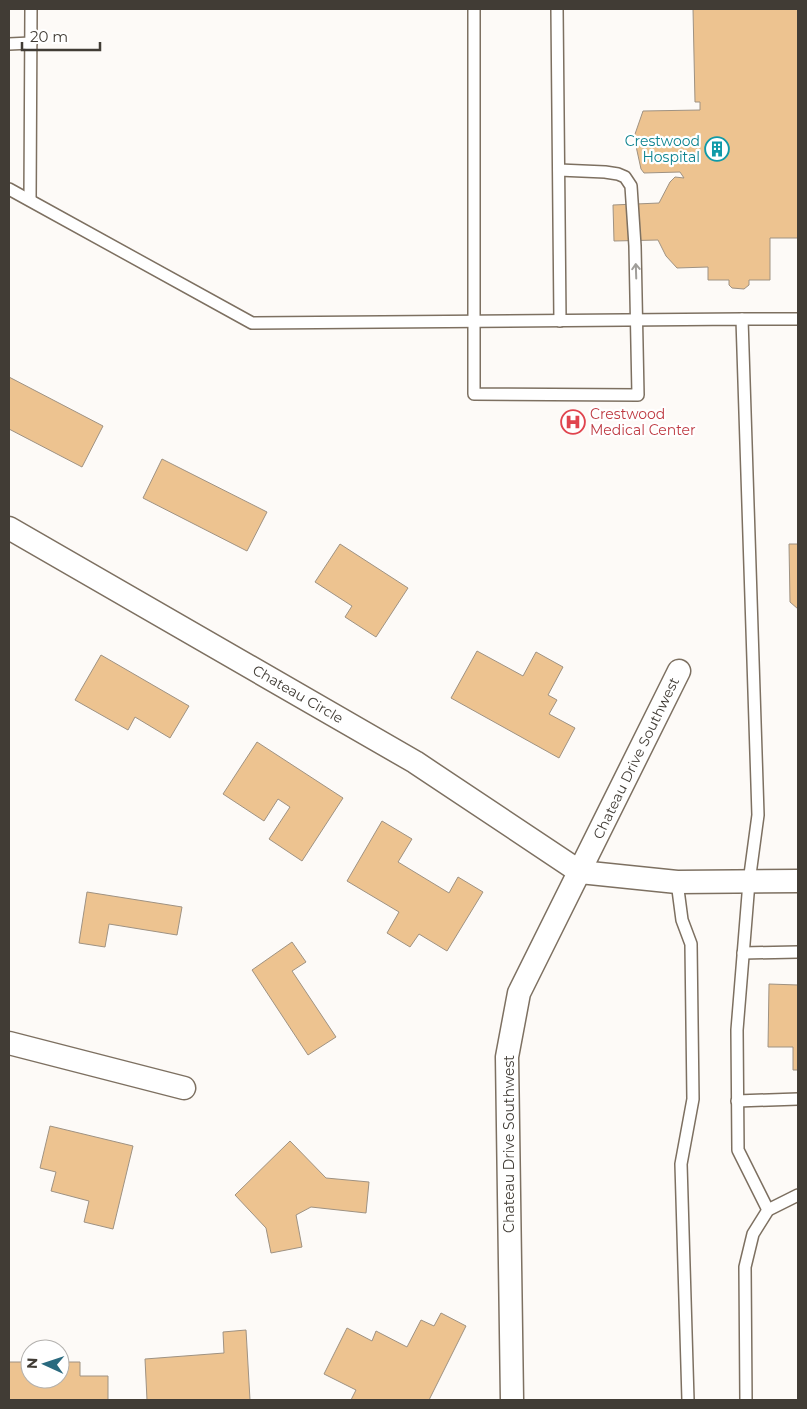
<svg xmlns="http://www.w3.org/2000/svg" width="807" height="1409" viewBox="0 0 807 1409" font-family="Montserrat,sans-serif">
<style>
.building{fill:#edc390;stroke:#9f9282}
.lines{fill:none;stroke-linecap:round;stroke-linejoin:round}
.service-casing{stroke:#7d7061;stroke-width:14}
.minor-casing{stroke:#7d7061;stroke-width:25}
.service{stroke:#fff;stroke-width:11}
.minor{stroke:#fff;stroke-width:22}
.oneway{stroke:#a09e9a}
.labels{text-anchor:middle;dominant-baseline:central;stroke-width:4.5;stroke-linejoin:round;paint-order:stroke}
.culture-label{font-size:14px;fill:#0d838f;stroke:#fff;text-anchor:end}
.health-label{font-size:14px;fill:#be3a42;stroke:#fff;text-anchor:start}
.street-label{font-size:14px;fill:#413c35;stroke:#fff}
</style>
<rect width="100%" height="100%" fill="#fdfaf7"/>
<g class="building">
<polygon points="693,9 798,9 798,238 770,238 770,280 749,280 749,285 744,289 732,288 729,285 729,280 708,280 708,267 677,268 666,256 658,240 614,241 613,205 659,203 670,182 675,177 684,178 680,172 644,173 641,169 634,137 643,111 700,110 700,102 695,102"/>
<polygon points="9,377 103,426 82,467 9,429"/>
<polygon points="162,459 267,512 247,551 143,498"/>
<polygon points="340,544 408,588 376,637 345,617 352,606 315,582"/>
<polygon points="789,544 798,544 798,609 790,602"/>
<polygon points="477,651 523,676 536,652 563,667 548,695 557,700 549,714 575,728 559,758 451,698"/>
<polygon points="101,655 189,706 170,738 135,717 128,730 75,700"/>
<polygon points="257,742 343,798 302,861 269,839 290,807 278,799 264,821 223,794"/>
<polygon points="382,821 412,839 398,862 449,893 458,877 483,892 447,951 419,934 410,947 387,933 399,912 347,881"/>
<polygon points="87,892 182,907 177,935 109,924 105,947 79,943"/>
<polygon points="292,942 306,962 292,971 336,1037 308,1055 252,970"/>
<polygon points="769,984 798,985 798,1070 793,1070 793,1047 768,1047"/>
<polygon points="50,1126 133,1146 113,1229 84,1222 89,1201 51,1191 56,1172 40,1168"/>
<polygon points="290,1141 326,1178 369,1182 366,1213 311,1207 296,1215 302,1247 271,1253 266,1228 235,1195"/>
<polygon points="441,1313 466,1326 429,1400 351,1400 356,1390 324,1374 347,1328 372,1341 376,1331 407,1347 421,1320 434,1326"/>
<polygon points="246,1330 250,1400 147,1400 145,1359 224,1353 223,1332"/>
<polygon points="9,1362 30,1362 30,1379 60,1379 60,1362 80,1362 80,1376 108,1376 108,1400 9,1400"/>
</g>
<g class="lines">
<g class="service-casing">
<g id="service">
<polyline points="474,9 474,394 638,395 635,246 631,186 625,177 618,174 605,172 559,170"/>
<polyline points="557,9 560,321"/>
<polyline points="9,44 31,43"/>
<polyline points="9,189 252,323 742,319 758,815 749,882 737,1030 738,1150 768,1210"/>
<polyline points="30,200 31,9"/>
<polyline points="742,319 798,319"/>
<polyline points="677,882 682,920 691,944 693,1099 681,1164 688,1400"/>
<polyline points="743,953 798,952"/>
<polyline points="737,1101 798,1099"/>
<polyline points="746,1400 745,1267 753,1234 768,1210 798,1195"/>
</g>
</g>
<g class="minor-casing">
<g id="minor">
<polyline points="9,528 415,762 580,872 677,882 798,881"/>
<polyline points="9,1043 184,1088"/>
<polyline points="512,1400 507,1057 519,993 679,671"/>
</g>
</g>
<use href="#service" class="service"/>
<use href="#minor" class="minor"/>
</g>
<defs><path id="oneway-shaft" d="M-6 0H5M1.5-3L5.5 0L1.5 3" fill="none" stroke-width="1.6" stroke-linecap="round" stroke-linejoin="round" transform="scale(1.25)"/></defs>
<use class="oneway" href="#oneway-shaft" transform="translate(636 271) rotate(-92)"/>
<defs>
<g id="building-ring" transform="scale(1.25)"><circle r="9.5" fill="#fff" stroke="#0f9aa8" stroke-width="1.5"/><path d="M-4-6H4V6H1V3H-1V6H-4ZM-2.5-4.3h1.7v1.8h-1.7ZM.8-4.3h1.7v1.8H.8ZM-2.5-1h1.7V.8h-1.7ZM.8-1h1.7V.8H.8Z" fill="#0f9aa8"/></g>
<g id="hospital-ring" transform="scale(1.25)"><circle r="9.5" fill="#fff" stroke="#e0444e" stroke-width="1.5"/><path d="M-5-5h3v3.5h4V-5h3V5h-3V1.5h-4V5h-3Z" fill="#e0444e"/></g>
</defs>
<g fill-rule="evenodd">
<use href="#building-ring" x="717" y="149"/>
<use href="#hospital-ring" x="573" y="422"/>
</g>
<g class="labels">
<g class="culture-label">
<text x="700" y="141">Crestwood<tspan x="700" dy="16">Hospital</tspan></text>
</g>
<g class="health-label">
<text x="590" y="414">Crestwood<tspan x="590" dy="16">Medical Center</tspan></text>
</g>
<g class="street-label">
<text transform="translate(298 694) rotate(30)">Chateau Circle</text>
<text transform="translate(636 758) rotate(-64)">Chateau Drive Southwest</text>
<text transform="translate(509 1144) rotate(-90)">Chateau Drive Southwest</text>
</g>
</g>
<rect width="807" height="1409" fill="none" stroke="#413c35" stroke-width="20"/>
<g transform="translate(45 1364) rotate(273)"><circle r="24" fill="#ffffff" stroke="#b3b1ae"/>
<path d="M0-4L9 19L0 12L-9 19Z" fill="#2a6a7f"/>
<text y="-8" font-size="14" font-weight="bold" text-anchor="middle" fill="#413c35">N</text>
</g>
<path d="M22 42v8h78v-8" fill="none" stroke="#413c35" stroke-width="2.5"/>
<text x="30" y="42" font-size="15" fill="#413c35" stroke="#ffffff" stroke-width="4" paint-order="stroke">20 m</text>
</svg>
